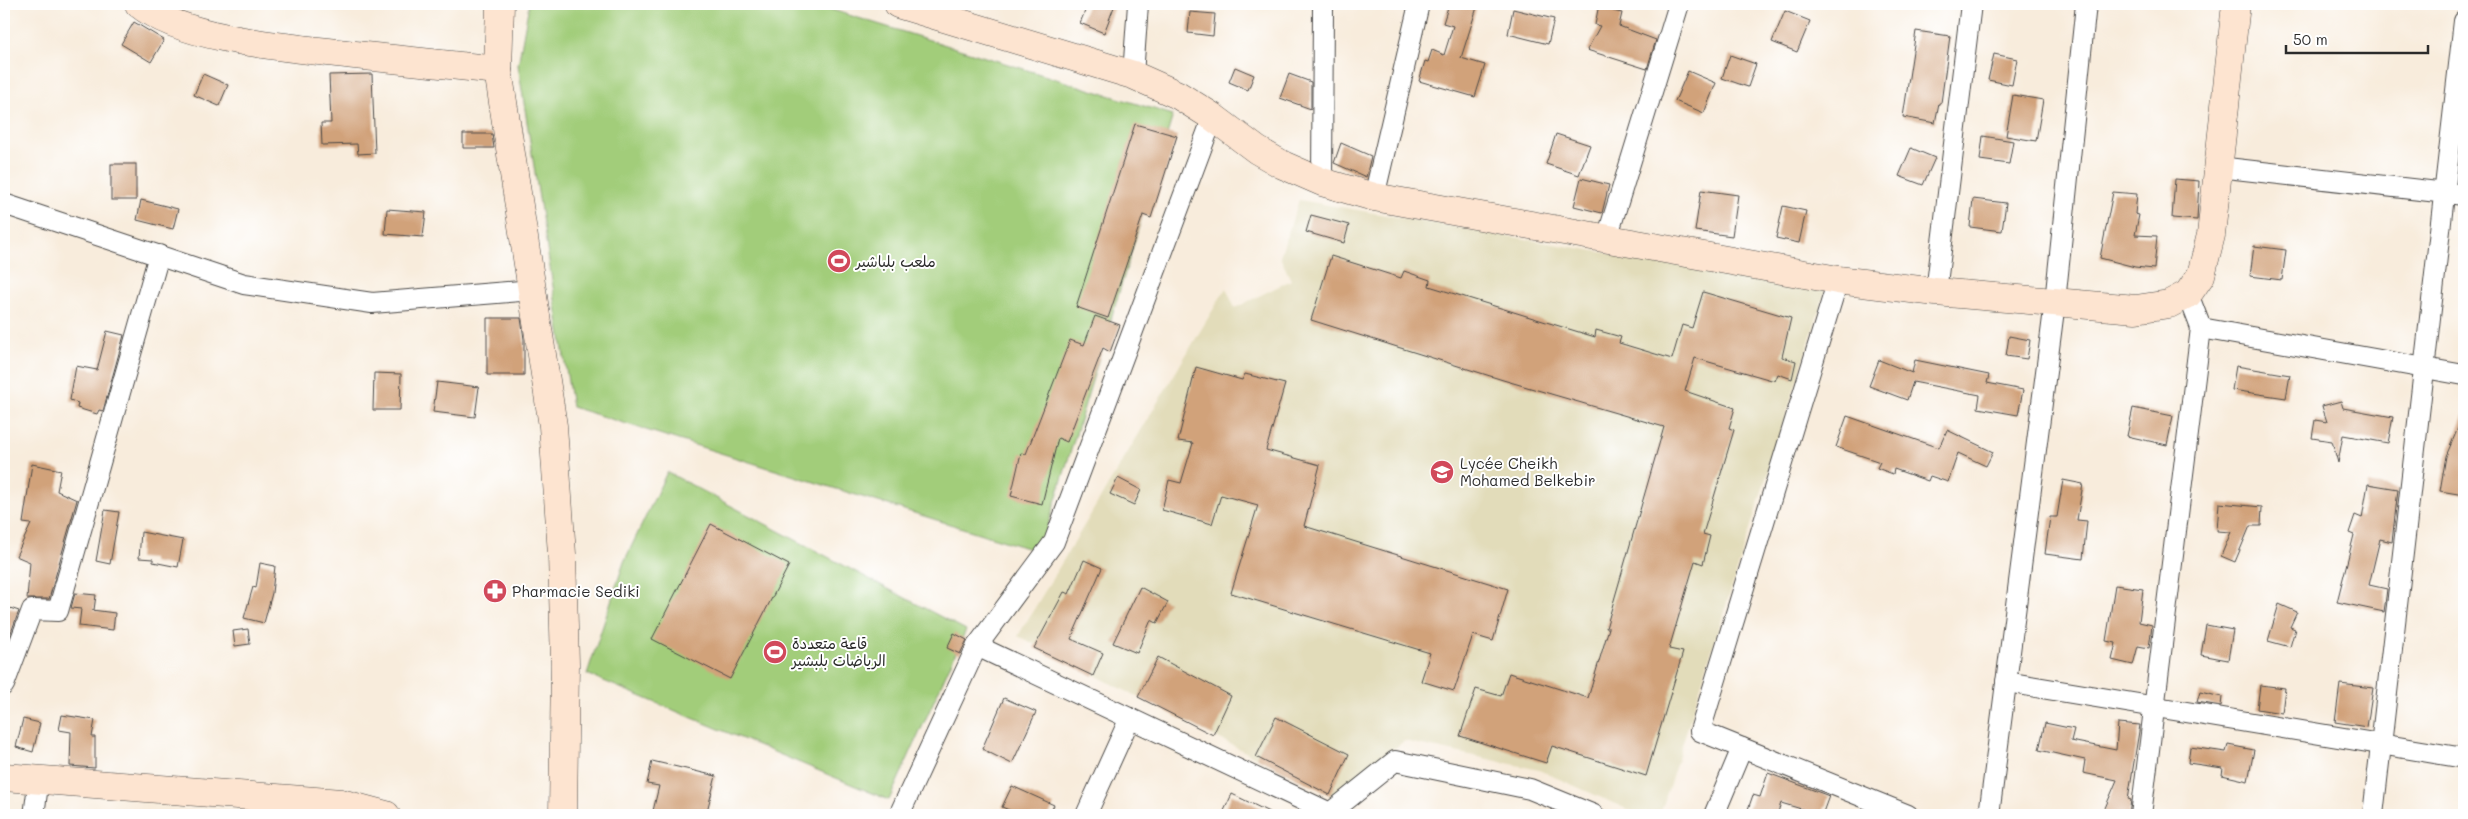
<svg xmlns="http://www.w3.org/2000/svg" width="2468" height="819" viewBox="0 0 2468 819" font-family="Mali,'Playpen Sans Arabic',sans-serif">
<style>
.built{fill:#e2dcba}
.green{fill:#a2cd7a;stroke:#667c52}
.building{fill:#d1a27a}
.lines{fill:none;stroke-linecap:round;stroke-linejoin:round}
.street-casing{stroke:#4a4846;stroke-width:22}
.secondary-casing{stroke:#4a4846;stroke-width:29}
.street{stroke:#fff;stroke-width:20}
.secondary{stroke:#fde4d0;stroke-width:28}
.labels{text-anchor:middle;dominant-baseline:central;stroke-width:4;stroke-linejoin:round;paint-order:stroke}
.poi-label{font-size:15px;fill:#2b2b2b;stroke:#fff;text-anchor:start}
</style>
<rect width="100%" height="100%" fill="#fff"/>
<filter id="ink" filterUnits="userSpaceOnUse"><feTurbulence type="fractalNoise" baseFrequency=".02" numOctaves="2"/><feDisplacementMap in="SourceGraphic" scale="10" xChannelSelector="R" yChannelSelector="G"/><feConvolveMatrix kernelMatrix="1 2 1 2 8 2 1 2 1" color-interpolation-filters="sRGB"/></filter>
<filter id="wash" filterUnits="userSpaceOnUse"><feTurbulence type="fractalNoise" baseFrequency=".0096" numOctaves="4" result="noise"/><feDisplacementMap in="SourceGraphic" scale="20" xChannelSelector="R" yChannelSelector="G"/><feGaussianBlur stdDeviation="1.12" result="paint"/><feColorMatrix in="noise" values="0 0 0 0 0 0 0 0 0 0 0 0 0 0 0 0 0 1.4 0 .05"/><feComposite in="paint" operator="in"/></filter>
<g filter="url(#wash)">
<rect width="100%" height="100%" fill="#f8ecdc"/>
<polygon class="built" points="1299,200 1825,291 1660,815 1640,815 1539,770 1404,741 1334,797 1018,636 1226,288 1235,308 1291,280 1280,257"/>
<g class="green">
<polygon points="529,4 813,4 1173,115 1040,552 572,407 518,65"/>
<polygon points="667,472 966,630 889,800 587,674 624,562"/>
</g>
<g id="blocks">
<g class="building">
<polygon points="1088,4 1106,4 1114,7 1104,33 1080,23"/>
<polygon points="1449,4 1478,4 1461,58 1485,65 1475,97 1419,81 1425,61 1428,62 1432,50 1444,55 1453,26 1443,23"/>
<polygon points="1599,4 1615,4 1613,11 1622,13 1619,26 1656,40 1647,69 1587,50 1600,26 1595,25"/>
<polygon points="1513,9 1554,19 1548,44 1508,34"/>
<polygon points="1785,11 1810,21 1797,52 1772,42"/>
<polygon points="1190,12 1215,14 1213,36 1188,33"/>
<polygon points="134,22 164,40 151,62 121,44"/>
<polygon points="1916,31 1950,36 1941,103 1939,103 1935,123 1903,117"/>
<polygon points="1994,54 2017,59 2012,85 1988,80"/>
<polygon points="1730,55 1756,64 1748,87 1722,78"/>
<polygon points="1235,67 1254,75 1248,90 1229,82"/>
<polygon points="1688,71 1716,83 1704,113 1675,101"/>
<polygon points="203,74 228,85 219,106 194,95"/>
<polygon points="372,74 375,153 358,154 357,144 322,145 321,123 331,123 329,75"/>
<polygon points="1289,74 1311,82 1311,109 1280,98"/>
<polygon points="2013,95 2043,100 2036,141 2006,136"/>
<polygon points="1135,124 1177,136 1151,218 1143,215 1108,318 1076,307"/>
<polygon points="463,134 492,134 494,148 463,148"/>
<polygon points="1556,134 1590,145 1579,175 1546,164"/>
<polygon points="1983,136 2013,141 2009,164 1980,160"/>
<polygon points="1341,143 1371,156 1366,177 1334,163"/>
<polygon points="1911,148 1935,158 1923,185 1899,176"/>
<rect x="111" y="164" width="25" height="36"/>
<polygon points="1581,178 1609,185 1602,213 1574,206"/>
<polygon points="2175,179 2199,181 2197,220 2172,218"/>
<polygon points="1701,190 1738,195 1732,236 1695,231"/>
<polygon points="2113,192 2137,194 2135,214 2139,215 2135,235 2157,236 2154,269 2135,267 2100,258"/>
<polygon points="1973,199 2006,203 2002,231 1970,227"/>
<polygon points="141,200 178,209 173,229 137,220"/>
<polygon points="1783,206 1806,211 1799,243 1776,238"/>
<polygon points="387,209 426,212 423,237 385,234"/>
<polygon points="1311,215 1349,225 1344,243 1306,232"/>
<polygon points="2254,246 2286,250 2282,280 2250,276"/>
<polygon points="1331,256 1401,278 1404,271 1430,280 1429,286 1595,337 1596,330 1621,337 1619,343 1672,359 1682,325 1692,328 1703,292 1791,318 1782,357 1796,361 1792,379 1778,374 1775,381 1695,358 1685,391 1735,408 1729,428 1734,430 1703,534 1710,536 1703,564 1695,561 1669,649 1683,652 1646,776 1552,746 1546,763 1460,736 1476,689 1501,696 1509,673 1588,698 1609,628 1606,628 1664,427 1503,380 1311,320"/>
<polygon points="1095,316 1120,325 1110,352 1103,348 1067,442 1058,438 1042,504 1011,496 1021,453 1026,454 1070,340 1084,345"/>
<polygon points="487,318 521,318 524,339 524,375 487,375"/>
<polygon points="107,331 124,335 103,411 99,410 97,414 77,408 78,403 70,400 76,366 97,370"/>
<polygon points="2009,336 2030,340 2027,359 2006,356"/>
<polygon points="1879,360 1912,373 1915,360 1989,375 1987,383 2023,390 2018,415 1978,408 1980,395 1913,382 1907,400 1869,386"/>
<polygon points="2236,366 2290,375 2286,398 2232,390"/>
<polygon points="1196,367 1242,380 1245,374 1285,384 1266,450 1320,465 1304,526 1508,589 1493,641 1473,635 1454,691 1421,681 1430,653 1231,593 1258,505 1221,495 1212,524 1162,510 1169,480 1181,483 1193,443 1178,441"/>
<polygon points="374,373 401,374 400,410 373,410"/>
<polygon points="437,382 479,387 475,417 433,412"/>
<polygon points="2341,401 2343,408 2393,417 2388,443 2343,435 2338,463 2332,441 2312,438 2315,420 2327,422 2322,406"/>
<polygon points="2133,408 2173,416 2167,445 2127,436"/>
<polygon points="2464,414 2464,495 2440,491 2446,456"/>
<polygon points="1847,416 1939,448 1947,430 1993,452 1986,466 1958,453 1948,482 1930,476 1928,481 1894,469 1893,474 1877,468 1880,462 1836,447"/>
<polygon points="32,464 61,470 57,491 77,500 49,599 27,599 30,562 16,556 31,524 23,523"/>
<polygon points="1118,478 1141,490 1134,505 1110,494"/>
<polygon points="2063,480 2083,484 2077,520 2087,521 2083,559 2045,554 2050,517 2057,517"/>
<polygon points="2368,484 2398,489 2392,542 2380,539 2369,585 2387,589 2384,612 2337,602 2354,535 2349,533 2355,515 2362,518"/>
<polygon points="2219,503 2262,507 2261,526 2250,526 2235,562 2221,556 2231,532 2217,531"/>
<polygon points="105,510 119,512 110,564 96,561"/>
<polygon points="711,524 789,565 730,679 652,639"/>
<polygon points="141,532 183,540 178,567 153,562 153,559 139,558"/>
<polygon points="1084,560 1102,568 1071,639 1103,653 1093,676 1034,648 1064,592 1069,594"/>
<polygon points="260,563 275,566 272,593 264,623 244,618 253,587 256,588"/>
<polygon points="2115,585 2143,589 2139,622 2152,625 2149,648 2138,646 2133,665 2112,660 2116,643 2106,641"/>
<polygon points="1140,587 1168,602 1157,623 1151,620 1137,653 1113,643"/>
<polygon points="75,593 96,595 94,610 92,610 115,613 113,630 79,626 81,609 71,608"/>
<polygon points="2279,604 2297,612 2290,627 2295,629 2290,647 2268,641"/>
<polygon points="4,606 19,611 7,643 4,642"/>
<polygon points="2206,625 2233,630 2228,660 2201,655"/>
<polygon points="248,629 250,644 235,646 233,631"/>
<polygon points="954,633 967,640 960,654 947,648"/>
<polygon points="1158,657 1231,696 1213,735 1138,697"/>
<polygon points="2340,684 2373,688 2367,727 2335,722"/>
<polygon points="2260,685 2285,688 2282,713 2257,709"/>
<polygon points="2200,692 2222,697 2221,706 2197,702"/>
<polygon points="1004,698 1036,712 1012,764 982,749"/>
<polygon points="62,715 95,720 92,737 95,737 95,768 70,766 71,732 59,730"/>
<polygon points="1276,717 1349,754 1330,795 1256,757"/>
<polygon points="23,719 40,723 33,752 16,747"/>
<polygon points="2045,723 2074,729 2071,741 2116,750 2118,723 2140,725 2128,799 2131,800 2129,815 2102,815 2117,780 2083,773 2085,760 2039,750"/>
<polygon points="2228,745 2254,750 2248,781 2222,775 2223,768 2188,763 2190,747 2226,752"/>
<polygon points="652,761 716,776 706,815 652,815 659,786 647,784"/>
<polygon points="1768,773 1829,796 1822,815 1781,803 1777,815 1746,815 1753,795 1760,797"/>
<polygon points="1012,786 1054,805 1049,815 1021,815 1002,807"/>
<polygon points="1232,794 1275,815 1222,815"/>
</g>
</g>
</g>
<g filter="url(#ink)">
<use href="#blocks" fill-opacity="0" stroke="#4a4846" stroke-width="1"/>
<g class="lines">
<g class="street-casing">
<g id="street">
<polyline points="1133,75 1138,4"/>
<polyline points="2218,167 2464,195"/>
<polyline points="1322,182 1323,4"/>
<polyline points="1374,197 1419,4"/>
<polyline points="4,204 244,284 372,303 533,290"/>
<polyline points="1607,238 1679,4"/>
<polyline points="1838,280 1700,731 1908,815"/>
<polyline points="1936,292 1971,4"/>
<polyline points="2201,328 2464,375"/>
<polyline points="977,646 1330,813 1395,761 1530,789 1594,815"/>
<polyline points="2006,682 2464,758"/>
<polyline points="4,685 32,610 58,611 159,255"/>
<polyline points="34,815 39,778"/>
<polyline points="899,815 977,646 1054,542 1213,117"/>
<polyline points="1086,815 1130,718"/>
<polyline points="1714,815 1742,748"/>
<polyline points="1989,815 2055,302 2086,4"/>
<polyline points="2141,815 2201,328 2188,294"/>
<polyline points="2373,815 2464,21"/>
</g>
</g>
<g class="secondary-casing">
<g id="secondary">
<path d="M139,4C183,41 297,48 355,55C402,60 450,65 498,70"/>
<polyline points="500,4 498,70 553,426 562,554 565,664 563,815"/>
<polyline points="898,4 1133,75 1178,95 1213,117 1257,150 1283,165 1322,182 1374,197 1838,280 1936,292 2136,309 2169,304 2188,294 2201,275 2211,235 2236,4"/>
<polyline points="4,777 341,803 386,815"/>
</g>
</g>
<use href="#street" class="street"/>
<use href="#secondary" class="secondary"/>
</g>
</g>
<defs>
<g id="stadium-disc" transform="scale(1.25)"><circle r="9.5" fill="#d1495b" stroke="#fff"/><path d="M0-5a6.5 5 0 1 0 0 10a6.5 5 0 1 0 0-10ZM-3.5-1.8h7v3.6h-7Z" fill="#fff"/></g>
<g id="school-disc" transform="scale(1.25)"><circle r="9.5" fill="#d1495b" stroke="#fff"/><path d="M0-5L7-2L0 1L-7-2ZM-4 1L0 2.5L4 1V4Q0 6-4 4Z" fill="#fff"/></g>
<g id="pharmacy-disc" transform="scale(1.25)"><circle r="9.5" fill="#d1495b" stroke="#fff"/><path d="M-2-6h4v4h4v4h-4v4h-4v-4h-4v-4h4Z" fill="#fff"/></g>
</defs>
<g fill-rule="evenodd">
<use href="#stadium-disc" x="839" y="261"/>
<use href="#school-disc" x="1442" y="472"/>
<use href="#pharmacy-disc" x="495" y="591"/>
<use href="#stadium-disc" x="775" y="652"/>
</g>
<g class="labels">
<g class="poi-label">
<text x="856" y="261">ملعب بلباشير</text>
<text x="1460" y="463">Lycée Cheikh<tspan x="1460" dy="17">Mohamed Belkebir</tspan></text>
<text x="512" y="591">Pharmacie Sediki</text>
<text x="792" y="643">قاعة متعددة<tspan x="792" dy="17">الرياضات بلبشير</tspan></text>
</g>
</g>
<rect width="2468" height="819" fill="none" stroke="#fff" stroke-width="20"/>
<path d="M2286 45v8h142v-8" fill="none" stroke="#2b2b2b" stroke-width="2.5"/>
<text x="2293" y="45" font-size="15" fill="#2b2b2b" stroke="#ffffff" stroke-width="4" paint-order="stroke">50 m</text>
</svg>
